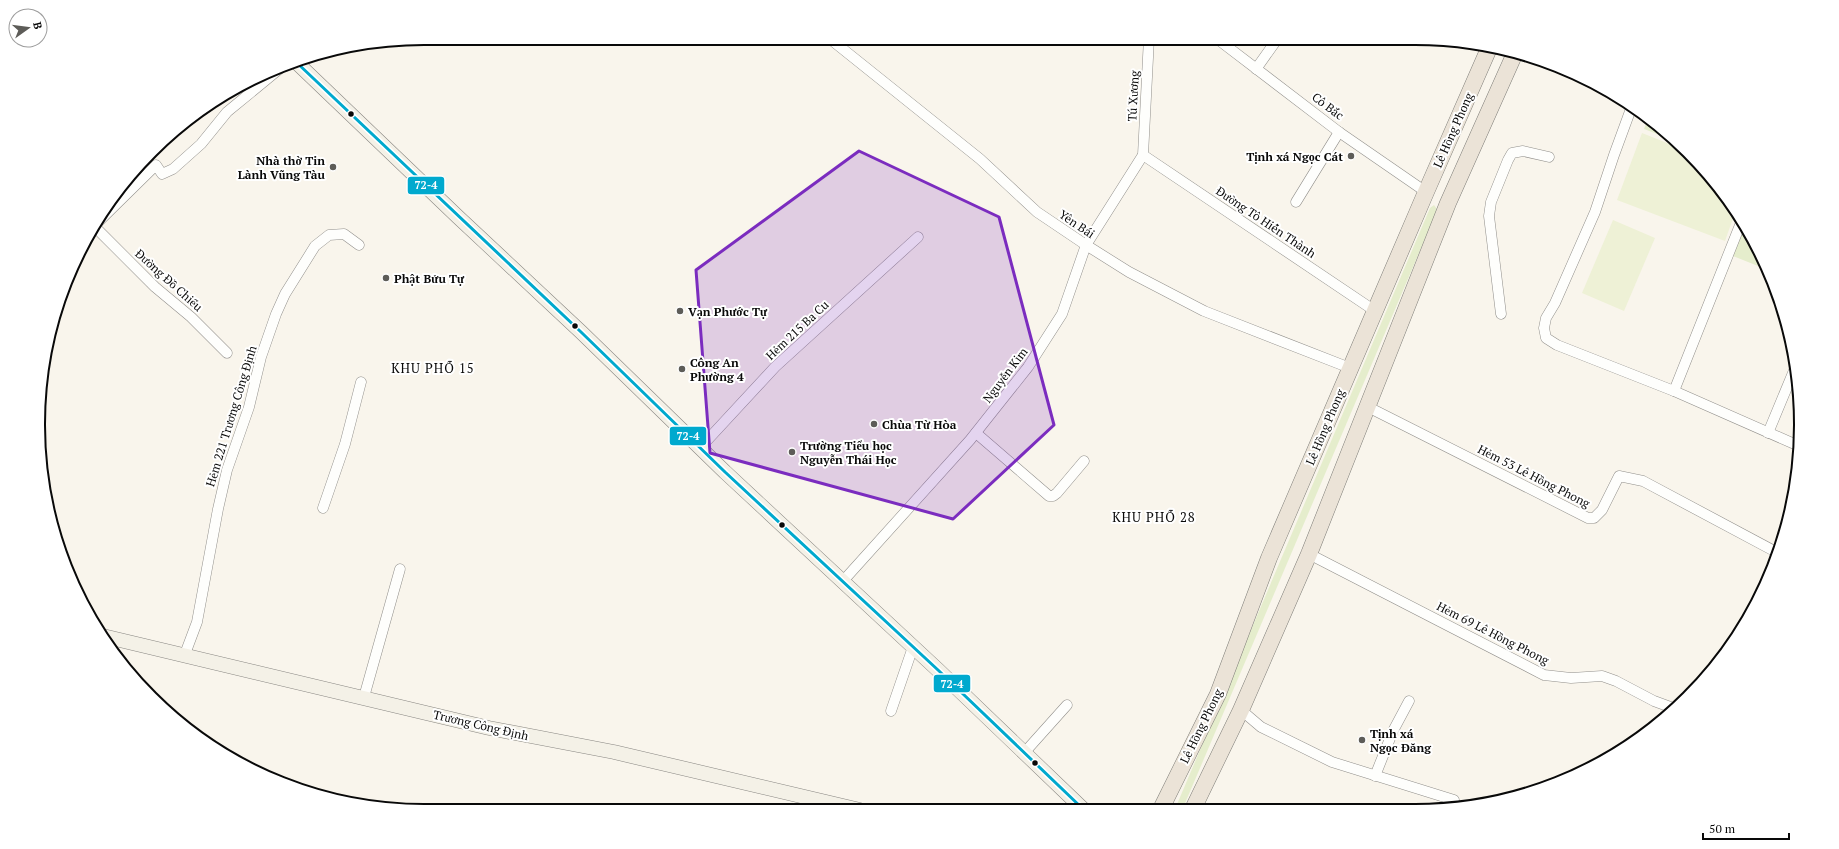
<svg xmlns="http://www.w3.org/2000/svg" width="1839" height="849" viewBox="0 0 1839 849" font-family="'PT Serif',serif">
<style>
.green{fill:#e5edcc}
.pitch{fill:#eef1d6}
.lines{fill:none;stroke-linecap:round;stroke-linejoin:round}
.street-casing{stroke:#918f8b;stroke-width:11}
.secondary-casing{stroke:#888682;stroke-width:15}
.primary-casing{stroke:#7e7d78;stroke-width:17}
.street{stroke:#fefefc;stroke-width:10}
.secondary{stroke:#f4f1e7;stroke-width:14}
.primary{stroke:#ebe3d7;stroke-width:16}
.bus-1-casing{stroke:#fff;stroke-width:6}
.bus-1{stroke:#00a9ce;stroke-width:3}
.marked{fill:#7b2cbf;fill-opacity:0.2;stroke:#7b2cbf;stroke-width:3;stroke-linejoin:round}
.bus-dot{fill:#090909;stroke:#fff;stroke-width:1.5}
.poi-dot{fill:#5d5c58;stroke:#fff;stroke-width:1.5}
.labels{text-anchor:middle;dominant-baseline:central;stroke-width:4;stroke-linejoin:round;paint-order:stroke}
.street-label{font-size:12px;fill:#090909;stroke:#fff}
.poi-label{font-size:12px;font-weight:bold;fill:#090909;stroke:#fff;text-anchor:start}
.neighbourhood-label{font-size:13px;letter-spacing:1px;fill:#090909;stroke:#fff}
.rim{fill:none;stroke:#090909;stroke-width:2}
.line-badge{stroke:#fff;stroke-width:1.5}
.badge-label{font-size:11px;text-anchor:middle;font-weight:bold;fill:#fff}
</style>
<rect width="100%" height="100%" fill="#f9f5ec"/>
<g class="green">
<polygon points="1648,119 1676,141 1644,129"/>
<polygon points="1434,205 1437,209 1436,213 1183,808 1175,809 1430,208"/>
<polygon points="1745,226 1768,270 1733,256"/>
</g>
<g class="pitch">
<polygon points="1642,133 1687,151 1736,210 1725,241 1617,200"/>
<polygon points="1613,220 1655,238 1624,311 1582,293"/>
</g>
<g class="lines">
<g class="street-casing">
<g id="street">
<polyline points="829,38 980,159 1037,212 1086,245 1129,272 1204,311 1350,368"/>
<polyline points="1216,38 1339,132 1426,192"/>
<polyline points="1256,69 1278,38"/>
<polyline points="1632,106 1614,155 1595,212 1555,303 1546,318 1544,328 1546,338 1557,345 1674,391 1799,446"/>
<polyline points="1143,155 1375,311"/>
<polyline points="1296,202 1339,132"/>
<polyline points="94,226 156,165 162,174 173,169 201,144 227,112 283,66"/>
<polyline points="94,226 155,287 191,317 227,353"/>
<polyline points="1501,314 1489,216 1491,202 1508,160 1512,153 1523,151 1549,157"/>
<polyline points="1674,391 1742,220"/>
<polyline points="1368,407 1588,518 1594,518 1602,510 1619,476 1643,481 1778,553"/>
<polyline points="976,433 1049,496 1053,496 1057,493 1084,461"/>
<polyline points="1768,433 1795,368"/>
<polyline points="700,448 775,367 918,237"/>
<polyline points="323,508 345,444 361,382"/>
<polyline points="1309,554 1544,675 1571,678 1602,676 1616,681 1654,701 1673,708"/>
<polyline points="843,581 970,440 1028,367 1062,314 1086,245 1143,155 1149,38"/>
<polyline points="185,654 197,622 218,509 227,470 249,407 261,357 276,314 285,294 315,246 329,235 344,234 359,245"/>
<polyline points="364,697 400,569"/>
<polyline points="1241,710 1261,727 1332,762 1454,800"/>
<polyline points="891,711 913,647"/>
<polyline points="1024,753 1067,705"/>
<polyline points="1375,776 1393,731 1409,701"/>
</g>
</g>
<g class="secondary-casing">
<g id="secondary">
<polyline points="295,61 458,217 581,332 725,472 938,670 1083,809"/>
<polyline points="103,636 489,728 614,752 860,810"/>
</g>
</g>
<g class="primary-casing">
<g id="primary">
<polyline points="1161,809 1218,694 1269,558 1426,192 1490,46"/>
<polyline points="1193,809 1241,710 1309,554 1448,203 1515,53"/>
</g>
</g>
<use href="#street" class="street"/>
<use href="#secondary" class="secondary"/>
<use href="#primary" class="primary"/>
<g class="bus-1-casing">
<polyline id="bus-1" points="295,61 581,332 725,472 938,670 1083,809"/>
</g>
<use href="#bus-1" class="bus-1"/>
</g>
<path class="marked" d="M859,151L999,217L1054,425L953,519L710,453L696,270Z"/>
<g class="bus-dot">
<circle cx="351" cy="114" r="3.5"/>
<circle cx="575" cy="326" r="3.5"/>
<circle cx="782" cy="525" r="3.5"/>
<circle cx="1035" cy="763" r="3.5"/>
</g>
<g class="poi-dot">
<circle cx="1351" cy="156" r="4"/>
<circle cx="333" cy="167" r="4"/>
<circle cx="386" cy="278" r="4"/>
<circle cx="680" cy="311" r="4"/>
<circle cx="682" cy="369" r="4"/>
<circle cx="874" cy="424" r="4"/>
<circle cx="792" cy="452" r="4"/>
<circle cx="1362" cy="740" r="4"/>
</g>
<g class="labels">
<g class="street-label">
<text transform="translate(1133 96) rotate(-87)">Tú Xương</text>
<text transform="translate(1328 106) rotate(37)">Cô Bắc</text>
<text transform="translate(1453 130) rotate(-66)">Lê Hồng Phong</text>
<text transform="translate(1266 222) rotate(34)">Đường Tô Hiến Thành</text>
<text transform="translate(1077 224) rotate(34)">Yên Bái</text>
<text transform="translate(169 280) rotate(42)">Đường Đồ Chiểu</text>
<text transform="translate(797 330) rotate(-43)">Hẻm 215 Ba Cu</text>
<text transform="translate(1005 375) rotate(-53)">Nguyễn Kim</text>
<text transform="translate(231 416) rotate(-73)">Hẻm 221 Trương Công Định</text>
<text transform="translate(1325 427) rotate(-67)">Lê Hồng Phong</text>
<text transform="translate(1534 476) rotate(27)">Hẻm 53 Lê Hồng Phong</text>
<text transform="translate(1493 633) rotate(27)">Hẻm 69 Lê Hồng Phong</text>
<text transform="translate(481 725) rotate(13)">Trương Công Định</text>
<text transform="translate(1201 726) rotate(-64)">Lê Hồng Phong</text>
</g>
<g class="poi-label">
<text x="1343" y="156" text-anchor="end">Tịnh xá Ngọc Cát</text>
<text x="325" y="160" text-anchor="end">Nhà thờ Tin<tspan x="325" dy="14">Lành Vũng Tàu</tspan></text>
<text x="394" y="278">Phật Bửu Tự</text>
<text x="688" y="311">Vạn Phước Tự</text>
<text x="690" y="362">Công An<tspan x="690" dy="14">Phường 4</tspan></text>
<text x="882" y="424">Chùa Từ Hòa</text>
<text x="800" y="445">Trường Tiểu học<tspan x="800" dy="14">Nguyễn Thái Học</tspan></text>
<text x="1370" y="733">Tịnh xá<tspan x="1370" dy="14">Ngọc Đăng</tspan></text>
</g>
<g class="neighbourhood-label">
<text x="433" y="368">KHU PHỐ 15</text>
<text x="1154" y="517">KHU PHỐ 28</text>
</g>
</g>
<path d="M0 0H1839V849H0ZM424 45H1415A379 379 0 0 1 1794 424V425A379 379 0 0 1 1415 804H424A379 379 0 0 1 45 425V424A379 379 0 0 1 424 45Z" fill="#fff" fill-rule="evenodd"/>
<path class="rim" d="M424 45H1415A379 379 0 0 1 1794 424V425A379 379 0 0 1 1415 804H424A379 379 0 0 1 45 425V424A379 379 0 0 1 424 45Z"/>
<g class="line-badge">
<rect x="407" y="176" width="38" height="19" rx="4" fill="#00a9ce"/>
<rect x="669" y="426" width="38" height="20" rx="4" fill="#00a9ce"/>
<rect x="933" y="674" width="38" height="19" rx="4" fill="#00a9ce"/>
</g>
<g class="badge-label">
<text x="426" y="189">72-4</text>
<text x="688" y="440">72-4</text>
<text x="952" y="688">72-4</text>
</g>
<g transform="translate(28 28) rotate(76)"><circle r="19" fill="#ffffff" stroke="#9d9d9d"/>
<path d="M0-3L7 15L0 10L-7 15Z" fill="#5d5c58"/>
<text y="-6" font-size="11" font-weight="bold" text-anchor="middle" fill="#090909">B</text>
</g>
<path d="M1703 833v6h86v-6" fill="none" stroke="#090909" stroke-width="2"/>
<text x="1709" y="833" font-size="12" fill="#090909" stroke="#ffffff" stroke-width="3" paint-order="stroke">50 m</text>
</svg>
